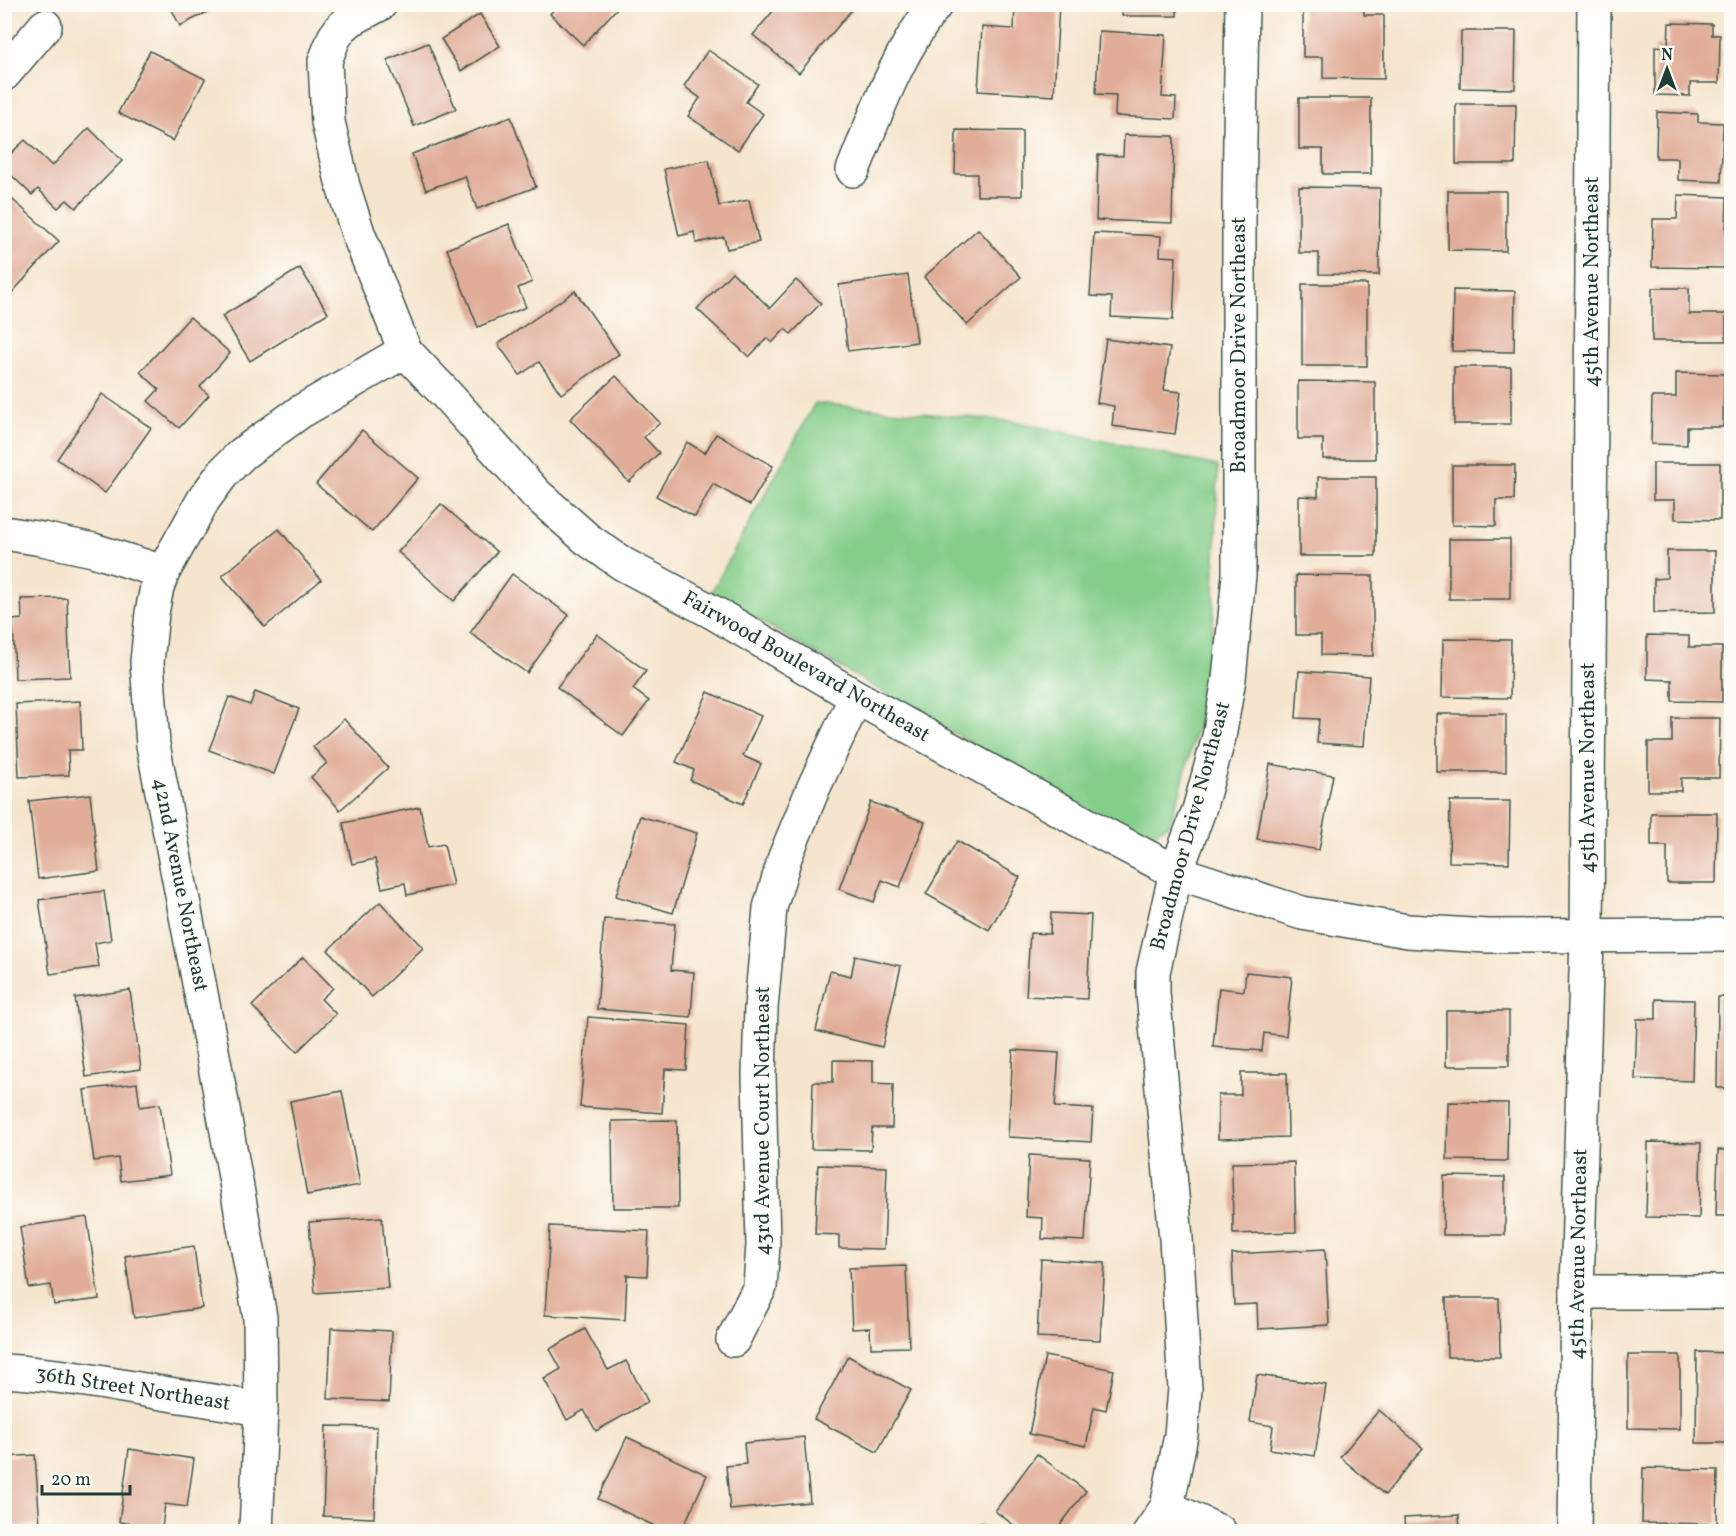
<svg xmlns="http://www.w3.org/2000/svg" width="1736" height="1536" viewBox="0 0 1736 1536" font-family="Vollkorn,serif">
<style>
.green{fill:#85ce8a;stroke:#52865f;stroke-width:1.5}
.building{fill:#e1ad99}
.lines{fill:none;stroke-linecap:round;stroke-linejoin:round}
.minor-casing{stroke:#3f564b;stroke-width:36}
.minor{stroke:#fff;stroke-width:33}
.labels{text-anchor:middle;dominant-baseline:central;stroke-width:5;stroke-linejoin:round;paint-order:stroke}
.street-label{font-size:21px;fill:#1f3d34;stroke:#fdfcf7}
</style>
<rect width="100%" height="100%" fill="#fdfcf7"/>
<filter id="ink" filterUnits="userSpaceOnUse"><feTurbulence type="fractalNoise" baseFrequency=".0167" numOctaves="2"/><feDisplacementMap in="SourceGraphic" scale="12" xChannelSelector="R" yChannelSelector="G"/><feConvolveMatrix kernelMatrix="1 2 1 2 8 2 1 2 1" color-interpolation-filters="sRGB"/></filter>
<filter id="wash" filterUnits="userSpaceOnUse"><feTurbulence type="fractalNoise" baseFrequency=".008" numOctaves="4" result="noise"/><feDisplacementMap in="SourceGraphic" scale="24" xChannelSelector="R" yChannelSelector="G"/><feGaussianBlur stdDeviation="1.35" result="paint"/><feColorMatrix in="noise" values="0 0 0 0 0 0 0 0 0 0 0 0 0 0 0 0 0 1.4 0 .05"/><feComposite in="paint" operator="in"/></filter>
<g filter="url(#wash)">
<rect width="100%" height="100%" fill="#f6e5ce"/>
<polygon class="green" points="815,403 1018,422 1218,466 1213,633 1209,680 1180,792 1169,824 1153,834 1133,836 711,593"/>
<g id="blocks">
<g class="building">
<polygon points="169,4 223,4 180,26"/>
<polygon points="559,4 621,4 583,45 550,14"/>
<polygon points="779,4 851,4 854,7 799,73 753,35"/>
<polygon points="1015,4 1059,4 1054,96 978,91 982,27 1014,29"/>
<rect x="1122" y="4" width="55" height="12"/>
<polygon points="1303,4 1364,4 1364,15 1384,15 1384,79 1323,78 1323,57 1303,57"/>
<polygon points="480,14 500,46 461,71 441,39"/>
<polygon points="1669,23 1712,24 1712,35 1720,35 1719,83 1690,83 1690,96 1655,95 1655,46 1668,47"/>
<polygon points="1099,31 1166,35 1162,97 1176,98 1175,119 1115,116 1116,95 1096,94"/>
<polygon points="1461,31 1516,31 1515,89 1460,88"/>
<polygon points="428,43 456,109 414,126 387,60"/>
<polygon points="708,50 758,84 746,102 763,114 738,150 688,116 700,98 684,86"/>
<polygon points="150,51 205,79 173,141 118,113"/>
<polygon points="1299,98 1371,98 1371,174 1323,174 1323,149 1299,149"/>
<polygon points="1456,104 1516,104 1515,164 1456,164"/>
<polygon points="1657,112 1698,114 1698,122 1723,123 1721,182 1678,180 1678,158 1656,158"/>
<polygon points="511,117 536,187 477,209 465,176 426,190 412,154"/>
<polygon points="89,128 122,161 76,208 67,200 58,208 38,189 32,195 4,168 4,160 25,140 52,166"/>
<polygon points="956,130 1022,131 1022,196 977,196 977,174 955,174"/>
<polygon points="1124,135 1174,136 1172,223 1096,220 1098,155 1123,156"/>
<polygon points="709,160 719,206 749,200 759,242 727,249 724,237 696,243 694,232 679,236 664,169"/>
<polygon points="1299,187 1380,188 1379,275 1319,274 1319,253 1299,253"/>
<polygon points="1448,191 1506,191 1506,251 1448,250"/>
<polygon points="4,192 59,241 8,297 4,294"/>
<polygon points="1678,195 1727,197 1725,268 1652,267 1653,219 1677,219"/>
<polygon points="509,224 532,282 518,288 526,307 478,327 447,249"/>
<polygon points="978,229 1021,277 967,325 924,277"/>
<polygon points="1094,233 1161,236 1160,256 1176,257 1173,320 1111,317 1112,297 1090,296"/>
<polygon points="300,268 328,313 250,361 222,316"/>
<polygon points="732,272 770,308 796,280 821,303 791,334 785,329 772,343 767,338 749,357 697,309"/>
<polygon points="908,275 917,342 848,351 839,285"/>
<rect x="1302" y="284" width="65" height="82"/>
<polygon points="1652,288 1689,288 1689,314 1726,314 1726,341 1652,341"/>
<polygon points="1453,290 1515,291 1514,352 1452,351"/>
<polygon points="575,291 619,354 561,394 539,362 520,375 498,344"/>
<polygon points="190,317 230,353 200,387 209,395 179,428 148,401 159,389 140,372"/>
<polygon points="1106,339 1170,348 1164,390 1181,392 1175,434 1112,426 1114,406 1097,403"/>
<rect x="1454" y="367" width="57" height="57"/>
<polygon points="1676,373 1724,374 1723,427 1687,427 1687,445 1651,444 1652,397 1676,397"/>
<polygon points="616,376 660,423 644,437 659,453 629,482 570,419"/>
<polygon points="1298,381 1375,382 1375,459 1323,459 1323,439 1298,439"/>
<polygon points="102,394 151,428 105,493 57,459"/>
<polygon points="362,430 418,478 372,532 316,484"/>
<polygon points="716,434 773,466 750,505 713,484 695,517 656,496 687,442 705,453"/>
<polygon points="1653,463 1720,463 1720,520 1675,519 1675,500 1653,500"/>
<polygon points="1452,465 1515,465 1514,500 1496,500 1496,526 1452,525"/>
<polygon points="1318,477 1376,477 1376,556 1299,556 1299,496 1318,497"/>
<polygon points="441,504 497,552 454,601 398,552"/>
<polygon points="279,529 321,580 265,627 222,576"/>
<rect x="1449" y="539" width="61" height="60"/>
<polygon points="1667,551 1715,551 1715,612 1654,613 1654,579 1667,578"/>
<polygon points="512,574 569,615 527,673 470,633"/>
<polygon points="1296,575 1373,576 1373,656 1321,655 1321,635 1296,635"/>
<polygon points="67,598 70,677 15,679 13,620 22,619 21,599"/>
<polygon points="597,634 646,671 633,689 649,701 623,736 557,687"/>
<polygon points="1647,635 1689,636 1689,647 1722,647 1722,702 1672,701 1672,680 1647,679"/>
<polygon points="1443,639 1511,640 1510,698 1442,697"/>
<polygon points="1299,671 1369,676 1364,746 1317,743 1319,719 1296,718"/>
<polygon points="255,692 299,709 274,774 209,750 229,697 250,705"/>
<polygon points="708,692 761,716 743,756 761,764 743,804 690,780 694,770 676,762"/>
<polygon points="80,701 82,750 68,750 69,775 19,777 16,704"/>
<rect x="1437" y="714" width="69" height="58"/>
<polygon points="1672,718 1720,718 1719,778 1681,778 1681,791 1648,791 1648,742 1672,742"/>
<polygon points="344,719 388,768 340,810 311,777 327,763 313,747"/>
<polygon points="1270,764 1333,775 1319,850 1257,839"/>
<polygon points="90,794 99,871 38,879 29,801"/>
<polygon points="1450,801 1510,801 1509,863 1449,862"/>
<polygon points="871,802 925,822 900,887 882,880 874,902 839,889"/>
<polygon points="420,807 428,847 444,844 453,885 407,895 405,883 382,888 375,859 352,864 343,823"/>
<polygon points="1651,813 1717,813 1716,883 1667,883 1667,846 1651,846"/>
<polygon points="640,816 697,833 673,913 616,896"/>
<polygon points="957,841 1020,877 989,930 926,894"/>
<polygon points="104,891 111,940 95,943 99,967 50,974 39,900"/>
<polygon points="380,902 423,948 372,997 328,950"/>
<polygon points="1051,913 1091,915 1087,999 1026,996 1030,933 1050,934"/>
<polygon points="604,919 675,924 671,970 694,972 691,1017 597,1009"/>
<polygon points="855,956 901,966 882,1047 816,1031 830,971 851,976"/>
<polygon points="303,957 333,988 321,999 336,1014 297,1052 252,1006"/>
<polygon points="1246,972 1292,977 1286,1036 1264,1033 1262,1051 1213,1047 1219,988 1244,991"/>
<polygon points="130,990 141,1069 86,1077 75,998"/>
<polygon points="1718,997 1732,997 1732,1088 1717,1088"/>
<polygon points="1656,999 1694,1000 1692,1081 1635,1079 1637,1019 1656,1019"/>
<rect x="1446" y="1011" width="63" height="55"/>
<polygon points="588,1017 689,1025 686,1070 665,1069 662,1113 580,1107"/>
<polygon points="1013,1050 1059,1053 1055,1107 1093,1109 1091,1142 1008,1137"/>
<polygon points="833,1060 873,1061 873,1083 893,1084 892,1128 872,1128 871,1150 811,1149 813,1082 833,1082"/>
<polygon points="1241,1073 1287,1073 1288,1137 1218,1139 1218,1095 1241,1095"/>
<polygon points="137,1083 140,1107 160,1104 170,1175 121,1181 118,1158 94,1161 84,1090"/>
<polygon points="342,1091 360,1185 307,1195 290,1101"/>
<polygon points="1448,1102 1508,1103 1507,1161 1447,1160"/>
<polygon points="677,1120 678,1208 613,1208 612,1121"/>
<polygon points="1648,1142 1701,1143 1699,1218 1646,1217"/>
<polygon points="1718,1150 1732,1150 1732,1216 1716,1216"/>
<polygon points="1029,1155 1090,1158 1085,1241 1042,1239 1043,1218 1026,1217"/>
<polygon points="1294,1162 1296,1232 1233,1234 1232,1163"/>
<polygon points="818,1165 887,1167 884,1249 839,1248 839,1235 815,1234"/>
<polygon points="1444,1176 1505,1177 1505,1235 1443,1235"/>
<polygon points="87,1217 99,1299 54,1305 51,1285 29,1288 20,1227"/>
<polygon points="382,1217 388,1288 315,1293 309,1222"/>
<polygon points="550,1226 649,1231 647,1276 627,1275 625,1320 545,1315"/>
<polygon points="194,1246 202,1308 134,1318 125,1256"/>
<polygon points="1325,1249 1329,1325 1258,1329 1257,1304 1234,1305 1232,1254"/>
<polygon points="1041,1259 1105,1263 1100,1340 1037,1337"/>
<polygon points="906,1266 909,1347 871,1348 870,1328 852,1329 849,1268"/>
<polygon points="1446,1298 1499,1298 1500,1357 1447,1357"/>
<polygon points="331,1328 392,1331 389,1402 328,1399"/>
<polygon points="585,1329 608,1370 626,1361 648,1402 596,1431 584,1410 567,1420 544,1379 561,1369 550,1349"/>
<polygon points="1697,1352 1732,1353 1732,1443 1696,1443"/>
<polygon points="1628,1355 1680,1355 1680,1429 1628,1428"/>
<polygon points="848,1356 911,1390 877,1452 814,1419"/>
<polygon points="1045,1356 1114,1370 1106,1410 1094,1407 1086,1446 1029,1434"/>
<polygon points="1257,1375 1326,1385 1315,1456 1270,1449 1273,1426 1250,1422"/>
<polygon points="1379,1410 1423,1448 1385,1495 1340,1457"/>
<polygon points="326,1426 377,1427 374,1518 323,1516"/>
<polygon points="627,1437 707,1475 681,1532 667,1532 598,1499"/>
<polygon points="804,1437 810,1502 730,1510 726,1466 746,1464 744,1443"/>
<polygon points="129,1449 194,1459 187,1507 165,1504 162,1528 119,1522"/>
<polygon points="1037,1454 1086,1491 1055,1532 1023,1532 995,1511"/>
<polygon points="35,1455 40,1525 4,1527 4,1457"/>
<polygon points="1643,1468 1718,1470 1717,1524 1642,1523"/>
<polygon points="1459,1515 1460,1532 1405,1532 1404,1518"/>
<polygon points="981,1523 986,1532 966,1532"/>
</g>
</g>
</g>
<g filter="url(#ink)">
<use href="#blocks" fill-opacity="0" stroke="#3f564b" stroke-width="1.5"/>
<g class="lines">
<g class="minor-casing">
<g id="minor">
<polyline points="380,4 350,20 341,28 334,38 325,61 328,122 343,186 358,233 405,351 445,393 536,494 587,539 623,564 716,614 856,697 1102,833 1176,872 1302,913 1408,931 1487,936 1732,935"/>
<polyline points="4,74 45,26"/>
<path d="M853,170C876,114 897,53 936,4"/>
<polyline points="4,533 42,539 93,550 163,572"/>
<polyline points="1577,1292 1732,1292"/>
<polyline points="733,1340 760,1287 763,1245 759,1075 761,1008 770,908 785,857 813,789 856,697"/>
<path d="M4,1371C55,1374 106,1383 156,1392C191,1398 226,1402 261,1410"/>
<polyline points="1167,1507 1220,1532"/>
<polyline points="256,1532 261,1410 260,1317 220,1092 153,745 147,662 152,613 157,587 163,572 204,499 224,472 242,454 300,412 405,351"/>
<polyline points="1150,1532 1167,1507 1181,1435 1185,1389 1176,1238 1153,993 1153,972 1176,872 1199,810 1219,737 1229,679 1239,575 1239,205 1242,4"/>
<polyline points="1574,1532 1577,1292 1587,936 1594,4"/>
</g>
</g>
<use href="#minor" class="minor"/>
</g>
</g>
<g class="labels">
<g class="street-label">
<text transform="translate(1592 282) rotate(-90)">45th Avenue Northeast</text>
<text transform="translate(1239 345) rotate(-90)">Broadmoor Drive Northeast</text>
<text transform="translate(806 667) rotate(30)">Fairwood Boulevard Northeast</text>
<text transform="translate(1588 768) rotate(-90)">45th Avenue Northeast</text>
<text transform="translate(1191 826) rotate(-75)">Broadmoor Drive Northeast</text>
<text transform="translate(180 885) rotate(79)">42nd Avenue Northeast</text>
<text transform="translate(763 1121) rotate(-90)">43rd Avenue Court Northeast</text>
<text transform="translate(1579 1254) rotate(-89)">45th Avenue Northeast</text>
<text transform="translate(133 1389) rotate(9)">36th Street Northeast</text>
</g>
</g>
<rect width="1736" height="1536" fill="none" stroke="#fdfcf7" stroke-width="24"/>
<g transform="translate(1667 69)" stroke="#fdfcf7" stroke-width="4.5" paint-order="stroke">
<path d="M0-4.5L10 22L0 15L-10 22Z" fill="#1f3d34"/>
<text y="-9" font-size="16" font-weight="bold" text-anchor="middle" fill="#1f3d34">N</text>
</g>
<path d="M42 1485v9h88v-9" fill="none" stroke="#1f3d34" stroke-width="3"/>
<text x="51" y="1485" font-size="18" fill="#1f3d34" stroke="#fdfcf7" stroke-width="4.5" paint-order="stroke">20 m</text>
</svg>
